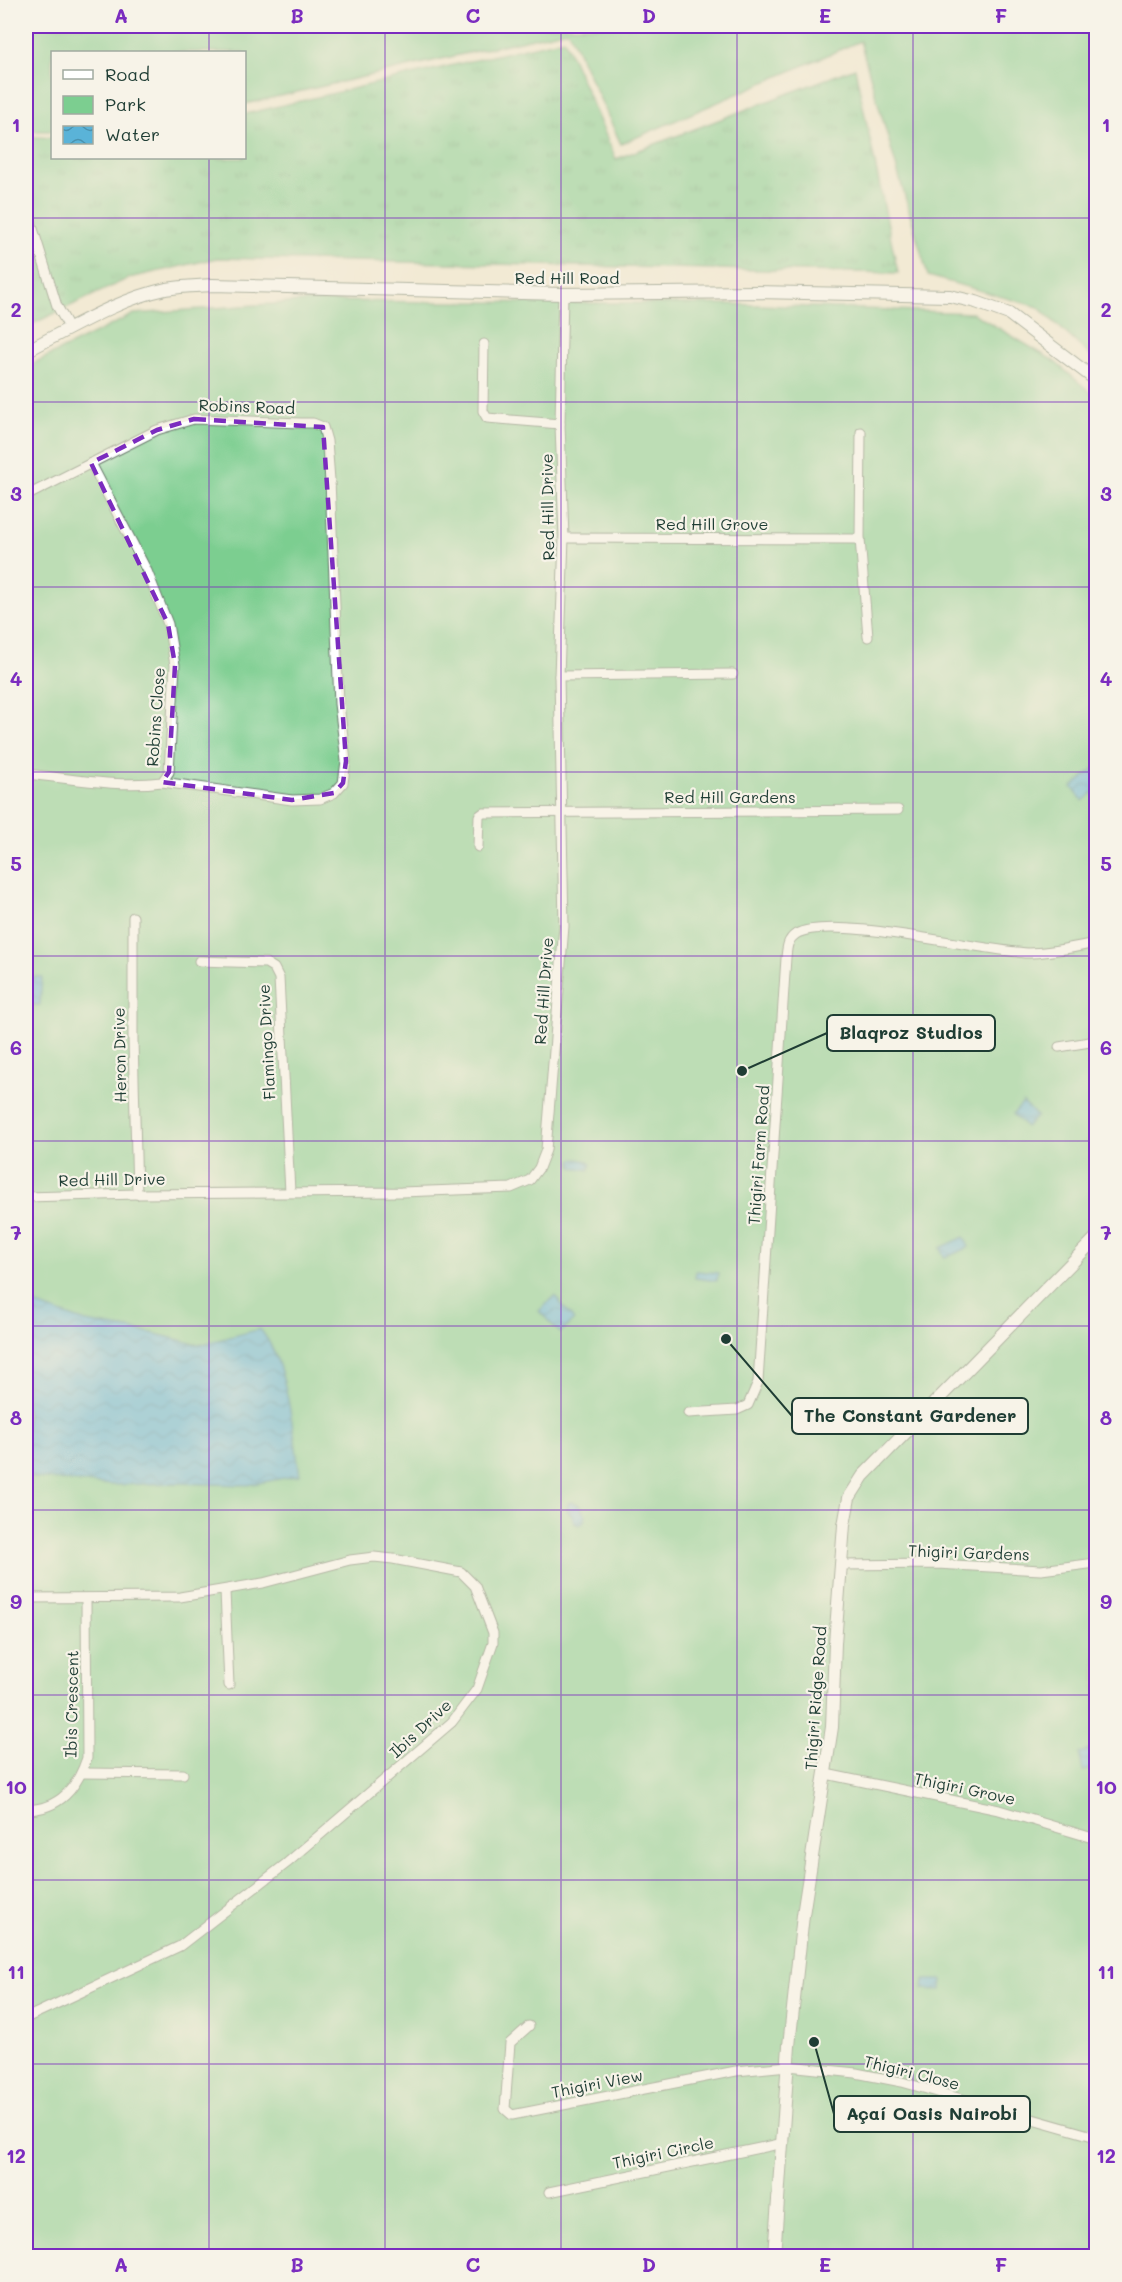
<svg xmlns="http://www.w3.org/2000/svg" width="1122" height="2282" viewBox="0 0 1122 2282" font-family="Mali,sans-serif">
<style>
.grass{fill:url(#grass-tufts);stroke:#4e8662;stroke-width:1.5}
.green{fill:#7cce90;stroke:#4e8662;stroke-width:1.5}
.water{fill:url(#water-waves);stroke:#3c7886;stroke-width:1.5}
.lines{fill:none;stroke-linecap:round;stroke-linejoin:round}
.street-casing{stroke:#697a6c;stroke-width:11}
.secondary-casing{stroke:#697a6c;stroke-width:14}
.street{stroke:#fff;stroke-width:9}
.secondary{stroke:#fff;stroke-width:12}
.marked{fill:none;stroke:#7b2cbf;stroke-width:4.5;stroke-dasharray:12 8;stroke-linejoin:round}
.grid{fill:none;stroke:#7b2cbf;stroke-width:1.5;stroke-opacity:0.55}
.labels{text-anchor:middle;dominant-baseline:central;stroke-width:4.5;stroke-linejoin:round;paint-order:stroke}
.street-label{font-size:16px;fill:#1f3d34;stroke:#f7f3e8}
.leader{fill:none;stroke:#1f3d34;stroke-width:2}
.callout-dot{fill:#1f3d34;stroke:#f7f3e8;stroke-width:2}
.callout{fill:#f7f3e8;stroke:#1f3d34;stroke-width:2}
.callout-label{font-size:18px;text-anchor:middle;font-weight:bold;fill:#1f3d34}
.neatline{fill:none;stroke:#7b2cbf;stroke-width:2}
.grid-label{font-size:20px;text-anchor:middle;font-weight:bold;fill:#7b2cbf}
</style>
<defs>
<pattern id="grass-tufts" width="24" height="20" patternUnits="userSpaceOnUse" patternTransform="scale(1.5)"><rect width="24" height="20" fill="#7cce90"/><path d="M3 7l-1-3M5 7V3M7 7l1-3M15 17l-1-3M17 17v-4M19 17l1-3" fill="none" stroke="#65a876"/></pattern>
<pattern id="water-waves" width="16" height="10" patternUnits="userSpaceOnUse" patternTransform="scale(1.5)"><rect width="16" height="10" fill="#5ab3d8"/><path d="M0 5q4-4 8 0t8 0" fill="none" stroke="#4a93b0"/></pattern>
</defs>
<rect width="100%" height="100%" fill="#f7f3e8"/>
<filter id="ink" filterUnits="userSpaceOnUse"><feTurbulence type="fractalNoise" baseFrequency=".0167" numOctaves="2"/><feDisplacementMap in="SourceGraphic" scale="12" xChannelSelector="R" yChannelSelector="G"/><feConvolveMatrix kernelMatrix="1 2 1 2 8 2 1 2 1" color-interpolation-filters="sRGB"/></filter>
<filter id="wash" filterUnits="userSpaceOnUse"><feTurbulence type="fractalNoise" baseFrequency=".008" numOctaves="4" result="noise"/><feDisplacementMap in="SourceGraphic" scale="24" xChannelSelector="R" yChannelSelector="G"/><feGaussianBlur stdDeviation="1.35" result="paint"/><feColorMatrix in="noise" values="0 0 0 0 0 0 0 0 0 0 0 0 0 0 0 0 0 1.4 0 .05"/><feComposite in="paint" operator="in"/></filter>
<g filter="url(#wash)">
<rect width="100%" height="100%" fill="#f2ead4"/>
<polygon class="grass" points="564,39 616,159 855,68 898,273 217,258 129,278 26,327 26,136 52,138 52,158 244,158 245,114"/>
<g class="green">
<polygon points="26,26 1096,26 1096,361 1038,307 928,276 860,41 621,144 568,30 245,104 244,52 52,52 52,131 26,131"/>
<polygon points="312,301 730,304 973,313 1054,361 1096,397 1096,2256 26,2256 26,367 134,314"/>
</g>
<g class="water">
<polygon points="1096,767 1096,790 1083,801 1072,787"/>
<polygon points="28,977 42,977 40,1005 27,1004"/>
<polygon points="1023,1103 1037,1116 1026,1127 1013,1114"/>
<polygon points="577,1159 588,1161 591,1164 589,1170 572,1167 572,1160"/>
<polygon points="964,1237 969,1247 945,1258 940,1248"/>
<polygon points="696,1271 718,1273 717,1281 695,1278"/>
<polygon points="555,1296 574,1320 560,1333 539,1311"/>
<path d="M26,1301L86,1322L152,1333L199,1345L260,1329C288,1362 293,1433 300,1475L248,1485L175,1483L111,1485L26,1477Z"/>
<polygon points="573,1502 578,1504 586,1516 583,1523 579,1525 574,1523 572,1516 567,1511 568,1503"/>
<polygon points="1090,1750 1095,1768 1083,1771 1079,1753"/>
<polygon points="924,1980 942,1980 941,1990 923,1989"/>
</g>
</g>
<g filter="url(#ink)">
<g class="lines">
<g class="street-casing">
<g id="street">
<polyline points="26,206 57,306 70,329"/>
<polyline points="484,344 483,411 487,418 560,424"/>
<polyline points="861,432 860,539 868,637"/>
<polyline points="26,496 157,430 194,419 301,423 313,423 323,427 327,441 330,480 339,704 346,761 343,783 334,793 320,799 292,800 162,782"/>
<polyline points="564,538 860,539"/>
<polyline points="559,676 733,674"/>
<path d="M26,774C69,778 118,788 162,782L169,772L175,665L168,624L147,571L91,463"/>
<polyline points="478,847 479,816 483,813 898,810"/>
<polyline points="133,917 133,1040 137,1194"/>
<polyline points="199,961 266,963 274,968 279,978 290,1192"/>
<polyline points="1059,1047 1096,1041"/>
<polyline points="26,1197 137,1194 401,1192 511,1188 530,1180 539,1168 546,1150 564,926 559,676 564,538 560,424 563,294"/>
<path d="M688,1413L737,1410L748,1405L758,1382L786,958C787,948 787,940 796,934C832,914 980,951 1028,953C1051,953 1074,947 1096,943"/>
<polyline points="841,1565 937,1564 1041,1570 1096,1563"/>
<polyline points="225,1591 229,1685"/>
<polyline points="26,1598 180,1597 263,1583 350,1560 374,1557 393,1559 461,1572 475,1586 493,1633 493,1643 477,1689 452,1722 287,1863 180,1946 26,2018"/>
<polyline points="82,1773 183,1774"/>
<polyline points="826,1774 999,1810 1096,1839"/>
<path d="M26,1810C60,1809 77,1788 87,1758L86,1599"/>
<polyline points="529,2026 510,2043 505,2109 512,2115 736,2071 788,2066 856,2073 902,2082 1096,2137"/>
<polyline points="549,2192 784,2143"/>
</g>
</g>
<g class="secondary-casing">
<g id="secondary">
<path d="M26,351C70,329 118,299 166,289C181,286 197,286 212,285L563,294L756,292L950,296L976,302L1009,314L1096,380"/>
<polyline points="1096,470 1094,480 1096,503"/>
<polyline points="774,2256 789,2046 803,1915 832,1727 835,1643 844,1525 849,1498 863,1476 1096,1238"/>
</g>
</g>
<use href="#street" class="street"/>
<use href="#secondary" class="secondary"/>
</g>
</g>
<path d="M0 0H1122V2282H0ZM194,419L323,427L346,761L343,783L334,793L292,800L162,782L169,772L175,665L168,624L91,463L157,430Z" fill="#f2ead4" fill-opacity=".55" fill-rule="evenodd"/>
<path class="marked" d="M194,419L323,427L346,761L343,783L334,793L292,800L162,782L169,772L175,665L168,624L91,463L157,430Z"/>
<path class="grid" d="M209,26V52M385,26V2256M561,26V2256M737,26V2256M913,26V2256M209,158V2256M26,218H1096M26,402H1096M26,587H1096M26,772H1096M26,956H1096M26,1141H1096M26,1326H1096M26,1510H1096M26,1695H1096M26,1880H1096M26,2064H1096"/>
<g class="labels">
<g class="street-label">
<text x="567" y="277">Red Hill Road</text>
<text transform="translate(247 406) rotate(2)">Robins Road</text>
<text transform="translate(547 507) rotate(-91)">Red Hill Drive</text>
<text x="712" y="523">Red Hill Grove</text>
<text transform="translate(155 717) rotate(-86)">Robins Close</text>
<text x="730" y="796">Red Hill Gardens</text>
<text transform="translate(543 991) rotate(-86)">Red Hill Drive</text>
<text transform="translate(266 1042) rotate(-93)">Flamingo Drive</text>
<text transform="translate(119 1055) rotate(-91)">Heron Drive</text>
<text transform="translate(758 1155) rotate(-86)">Thigiri Farm Road</text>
<text transform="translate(112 1179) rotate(-1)">Red Hill Drive</text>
<text transform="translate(969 1552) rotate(2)">Thigiri Gardens</text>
<text transform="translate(815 1698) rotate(-86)">Thigiri Ridge Road</text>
<text transform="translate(71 1704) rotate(-89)">Ibis Crescent</text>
<text transform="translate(420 1728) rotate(-43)">Ibis Drive</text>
<text transform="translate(965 1788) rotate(12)">Thigiri Grove</text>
<text transform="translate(912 2072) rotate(14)">Thigiri Close</text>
<text transform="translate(597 2083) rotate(-11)">Thigiri View</text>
<text transform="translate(663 2152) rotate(-12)">Thigiri Circle</text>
</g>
</g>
<path class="leader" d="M742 1071L827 1033M726 1339L792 1416M814 2042L834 2114"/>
<g class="callout-dot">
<circle cx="742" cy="1071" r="6"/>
<circle cx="726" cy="1339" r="6"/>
<circle cx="814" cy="2042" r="6"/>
</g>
<g class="callout">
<rect x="827" y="1015" width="168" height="36" rx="6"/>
<rect x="792" y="1398" width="236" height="36" rx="6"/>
<rect x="834" y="2096" width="196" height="36" rx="6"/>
</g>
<g class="callout-label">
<text x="911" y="1039">Blaqroz Studios</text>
<text x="910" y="1422">The Constant Gardener</text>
<text x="932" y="2120">Açaí Oasis Nairobi</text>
</g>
<rect width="1122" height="2282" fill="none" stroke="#f7f3e8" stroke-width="66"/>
<rect x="51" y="51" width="195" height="108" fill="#f7f3e8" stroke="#a1aaa0" stroke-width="1.5"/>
<rect x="63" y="70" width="30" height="9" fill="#ffffff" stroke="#a1aaa0" stroke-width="1.5"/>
<text x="105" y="81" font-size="18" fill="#1f3d34">Road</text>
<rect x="63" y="96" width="30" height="18" fill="#7cce90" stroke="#a1aaa0" stroke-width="1.5"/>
<text x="105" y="111" font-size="18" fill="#1f3d34">Park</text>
<rect x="63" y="126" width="30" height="18" fill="url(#water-waves)" stroke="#a1aaa0" stroke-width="1.5"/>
<text x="105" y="141" font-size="18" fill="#1f3d34">Water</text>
<rect x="33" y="33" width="1056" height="2216" class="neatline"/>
<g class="grid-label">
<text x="121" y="23">A</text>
<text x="297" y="23">B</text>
<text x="473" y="23">C</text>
<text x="649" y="23">D</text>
<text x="825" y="23">E</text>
<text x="1001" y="23">F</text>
<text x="16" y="132">1</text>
<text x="1106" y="132">1</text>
<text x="16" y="317">2</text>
<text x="1106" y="317">2</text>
<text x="16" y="501">3</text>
<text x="1106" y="501">3</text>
<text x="16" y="686">4</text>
<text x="1106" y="686">4</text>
<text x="16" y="871">5</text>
<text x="1106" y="871">5</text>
<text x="16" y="1055">6</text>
<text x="1106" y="1055">6</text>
<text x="16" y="1240">7</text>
<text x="1106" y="1240">7</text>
<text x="16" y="1425">8</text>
<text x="1106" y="1425">8</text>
<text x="16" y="1609">9</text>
<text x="1106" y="1609">9</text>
<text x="16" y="1794">10</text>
<text x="1106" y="1794">10</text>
<text x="16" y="1979">11</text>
<text x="1106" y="1979">11</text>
<text x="16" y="2163">12</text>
<text x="1106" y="2163">12</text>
<text x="121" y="2272">A</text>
<text x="297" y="2272">B</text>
<text x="473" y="2272">C</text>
<text x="649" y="2272">D</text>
<text x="825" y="2272">E</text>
<text x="1001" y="2272">F</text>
</g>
</svg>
